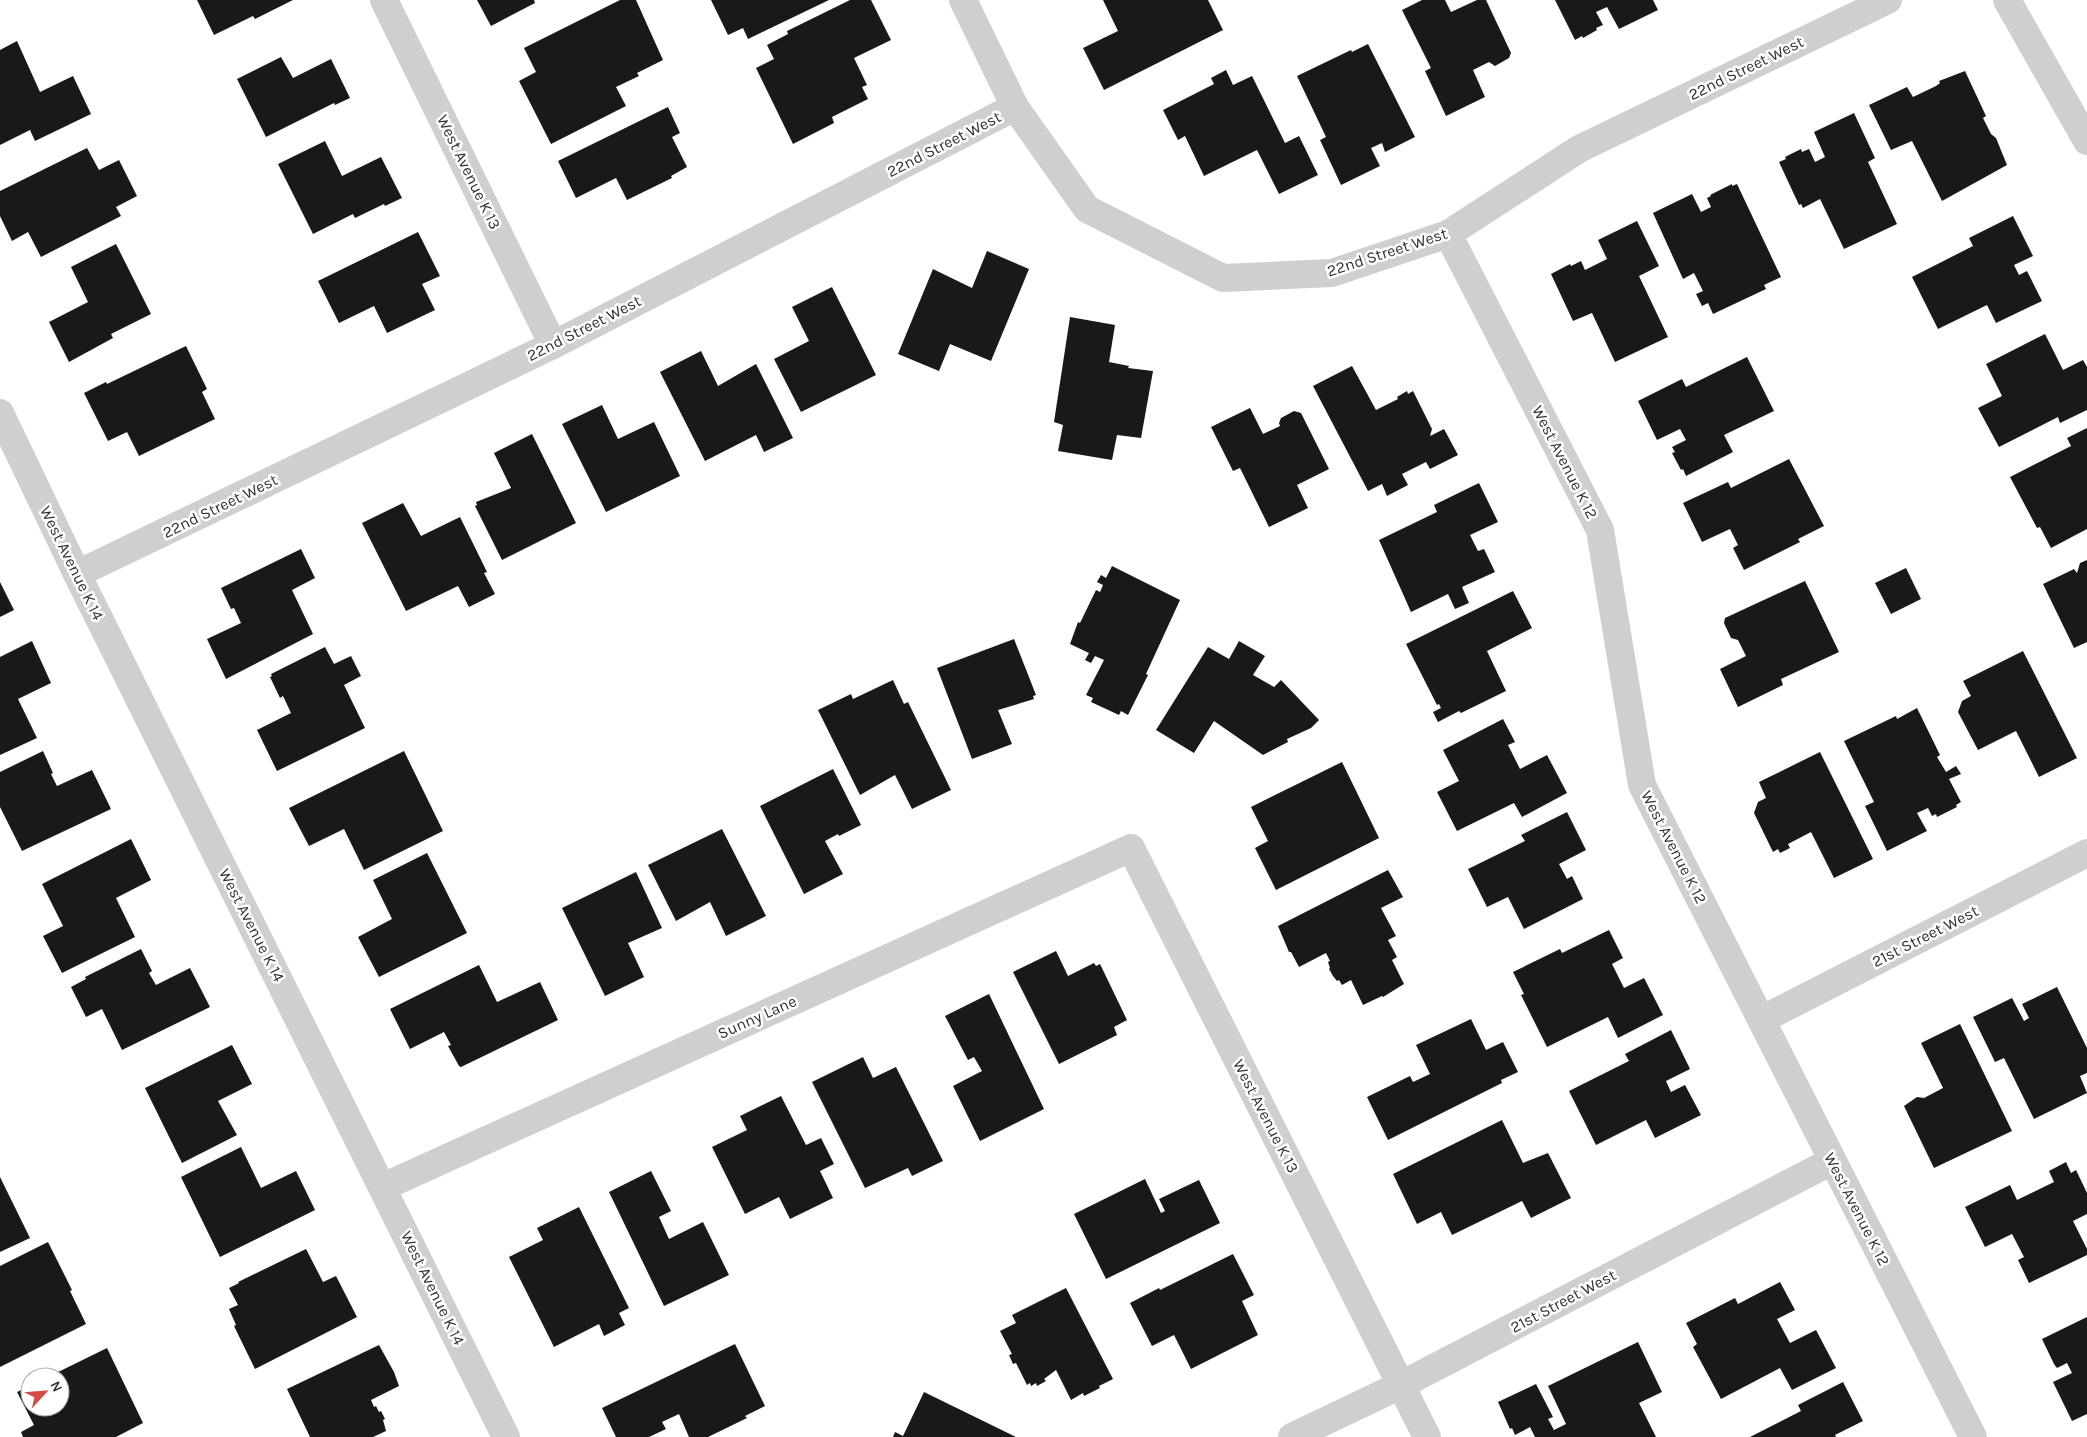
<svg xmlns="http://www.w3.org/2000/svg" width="2087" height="1437" viewBox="0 0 2087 1437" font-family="Karla,sans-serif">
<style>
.building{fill:#191919}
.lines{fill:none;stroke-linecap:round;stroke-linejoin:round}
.minor{stroke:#cfcfcf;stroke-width:28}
.labels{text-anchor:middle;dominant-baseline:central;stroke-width:5;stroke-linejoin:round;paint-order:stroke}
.street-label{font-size:16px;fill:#323232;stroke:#fff}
</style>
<rect width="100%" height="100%" fill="#fff"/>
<g class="building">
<polygon points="197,0 293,0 255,19 253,16 214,35"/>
<polygon points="477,0 534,0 535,3 491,26"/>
<polygon points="620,0 636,0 663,60 637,73 639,76 616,87 626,106 551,144 519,81 536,72 524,48"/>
<polygon points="711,0 829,0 748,39 743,28 728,35"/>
<polygon points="850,0 871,0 891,40 854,58 867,85 862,87 868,99 832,117 834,123 793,144 756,68 774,59 767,45 788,34 787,31"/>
<polygon points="1103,0 1208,0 1223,30 1104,90 1083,48 1118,31"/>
<polygon points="1422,0 1445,0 1451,12 1477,0 1486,0 1511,53 1509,58 1495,66 1489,62 1473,70 1485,97 1446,116 1425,71 1431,68 1402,10"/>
<polygon points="1555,0 1653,0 1658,10 1619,29 1607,7 1596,12 1603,25 1596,28 1597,30 1583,38 1582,36 1575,40"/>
<polygon points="17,41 40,92 73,76 91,114 35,141 30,130 0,145 0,50"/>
<polygon points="1368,44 1415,137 1385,152 1382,143 1371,148 1380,166 1341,185 1320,140 1326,137 1297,76 1351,50 1352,52"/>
<polygon points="281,57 293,78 331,59 350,98 335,105 334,103 266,137 237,79"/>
<polygon points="1226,70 1233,85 1252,76 1285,143 1299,136 1318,175 1279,194 1257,150 1204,176 1185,136 1178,140 1163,110 1214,84 1211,78"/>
<polygon points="1965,71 1986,116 1983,118 1991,134 1996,138 2007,165 1942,201 1912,141 1891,150 1869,105 1907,87 1913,97 1936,86 1940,83 1939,81"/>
<polygon points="668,107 680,133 672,137 687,167 671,176 672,178 627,200 616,178 576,198 558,161"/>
<polygon points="1854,113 1875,158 1868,162 1897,224 1844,249 1820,199 1803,208 1801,204 1799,205 1779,162 1786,159 1785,157 1801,149 1802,152 1809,149 1815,162 1825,157 1814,132"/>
<polygon points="325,141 342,176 381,157 402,198 385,206 384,204 355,218 353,214 313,234 278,164"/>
<polygon points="87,148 99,170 119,160 137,196 116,207 121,216 41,257 28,232 12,241 0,216 0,191"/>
<polygon points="1732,184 1732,186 1737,184 1781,277 1764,285 1766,289 1713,314 1708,303 1702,306 1696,294 1703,291 1694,273 1683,279 1653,213 1692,194 1701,212 1711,207 1707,198 1711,196 1710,195"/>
<polygon points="2013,216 2033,256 2014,265 2019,275 2027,271 2042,301 1996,323 1987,305 1938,329 1912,277 1973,246 1969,238"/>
<polygon points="1637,221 1659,266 1639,276 1668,337 1615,362 1592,313 1573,321 1551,274 1570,264 1571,266 1581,261 1585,270 1607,259 1598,240"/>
<polygon points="418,232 440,276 422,284 435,310 387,333 374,306 339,323 318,281"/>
<polygon points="116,244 151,314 111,334 113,338 69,362 49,322 88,302 71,267"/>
<polygon points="987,251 1029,269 991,361 950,344 939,371 898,354 933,269 972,288"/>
<polygon points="832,287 876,375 801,412 774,359 809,341 792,307"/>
<polygon points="1070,317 1115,325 1109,362 1129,366 1128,368 1153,371 1141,438 1117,435 1112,460 1058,451 1063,425 1054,422"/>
<polygon points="2045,334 2063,370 2083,360 2087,367 2087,410 2060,423 2058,417 1999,447 1978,408 2002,396 1986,364"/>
<polygon points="186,346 207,389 202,392 215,419 139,456 127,432 108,441 84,393 106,382 107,384"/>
<polygon points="701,351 718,386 756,364 793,438 764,452 756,435 705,461 660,372"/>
<polygon points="1747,357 1774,411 1724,435 1733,452 1686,476 1683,469 1681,470 1672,453 1675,452 1672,447 1686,440 1680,429 1657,440 1638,401 1682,379 1686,387"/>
<polygon points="1352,366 1376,410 1398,399 1397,397 1407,391 1408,394 1413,391 1432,429 1430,436 1444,429 1458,455 1430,469 1426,462 1402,474 1408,485 1387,496 1382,484 1368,491 1313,386"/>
<polygon points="602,405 618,439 654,422 680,476 606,512 562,424"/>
<polygon points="1250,408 1263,434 1280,426 1279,423 1281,418 1294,411 1301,413 1329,469 1297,485 1308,508 1269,527 1240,468 1233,471 1211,427"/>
<polygon points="2087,428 2087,529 2051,548 2040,527 2037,528 2010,477 2071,446 2067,438"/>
<polygon points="532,434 576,523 502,560 475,506 477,505 476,502 511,488 494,453"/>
<polygon points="1789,459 1824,526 1798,539 1800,542 1744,570 1733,548 1738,545 1730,529 1702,542 1683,503 1728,482 1731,488"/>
<polygon points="1479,483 1498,522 1470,535 1478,551 1484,549 1495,572 1462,587 1469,603 1455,609 1448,594 1411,612 1379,540 1437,512 1434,505"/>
<polygon points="403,503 421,536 460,517 487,572 484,573 495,594 469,607 458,586 406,611 362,523"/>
<polygon points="301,549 315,578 292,590 313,634 226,679 207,639 241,623 234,608 231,609 221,588"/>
<polygon points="2087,560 2087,642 2074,648 2043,584 2074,569 2077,573 2080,563"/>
<polygon points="1112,566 1180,600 1146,674 1148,675 1128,715 1121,711 1119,715 1091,702 1093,698 1086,695 1104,660 1095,656 1091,663 1085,660 1089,653 1070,644 1078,622 1080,623 1096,590 1100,592 1103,585 1097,582 1101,575 1106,578"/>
<polygon points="1906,568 1921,599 1891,614 1875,583"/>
<polygon points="1805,581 1839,652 1781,679 1783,685 1738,707 1720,669 1746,656 1738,640 1731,638 1724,623 1725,618"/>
<polygon points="0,582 14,610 0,617"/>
<polygon points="1513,591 1532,628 1487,651 1506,691 1461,713 1459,711 1438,722 1433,712 1441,708 1439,704 1437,705 1406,644"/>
<polygon points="1014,639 1036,695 1033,696 1034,699 998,710 1012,744 972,759 937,668"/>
<polygon points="32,641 51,683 18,699 37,738 0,755 0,657"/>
<polygon points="1239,641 1265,656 1253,675 1274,687 1281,680 1319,720 1311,728 1287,739 1288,742 1263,755 1214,721 1194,753 1156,730 1208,647 1229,659"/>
<polygon points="325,647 334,664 351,656 361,676 344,685 365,728 277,771 257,730 291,713 283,696 280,698 270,677 272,676 271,674"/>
<polygon points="2023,651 2077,758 2039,777 2016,731 1978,750 1958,712 1962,701 1971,696 1963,681"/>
<polygon points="893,680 904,704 908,702 951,790 912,809 895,775 860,795 818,710 851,694 853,699"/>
<polygon points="1917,708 1940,755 1937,757 1946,772 1956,766 1961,774 1949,779 1961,802 1956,805 1957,807 1937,817 1936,814 1932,816 1928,808 1917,813 1927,831 1887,851 1865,806 1874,802 1844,741 1896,716 1897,719"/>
<polygon points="1503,719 1515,742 1508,745 1520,769 1547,755 1567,793 1522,817 1514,803 1457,831 1437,792 1459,781 1443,750"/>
<polygon points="43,751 53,773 51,774 57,786 92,770 111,809 22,851 0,807 0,772"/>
<polygon points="404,751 443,831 364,870 344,829 309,846 289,808"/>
<polygon points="1820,752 1873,859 1834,878 1811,832 1788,844 1790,848 1780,853 1778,849 1773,852 1754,813 1758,802 1766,798 1759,782"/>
<polygon points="1342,762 1379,838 1276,890 1255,848 1268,841 1251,807"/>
<polygon points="833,769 861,825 839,836 838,834 825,841 843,874 804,894 760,806"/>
<polygon points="1567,812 1586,850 1559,864 1567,879 1572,876 1583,899 1524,929 1508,897 1487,907 1468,869 1525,841 1521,835"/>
<polygon points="722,829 766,916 726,936 710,902 676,921 648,865"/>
<polygon points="131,839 151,880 116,898 135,937 62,973 43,936 63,926 42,884"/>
<polygon points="427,853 467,933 379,977 358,937 392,919 373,880"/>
<polygon points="1388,870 1403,897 1381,908 1396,936 1388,940 1397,957 1392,960 1404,984 1383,997 1382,996 1363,1005 1351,980 1342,985 1339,980 1337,981 1333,976 1329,969 1330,968 1328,962 1330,961 1326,953 1299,967 1291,952 1289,952 1278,926"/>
<polygon points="636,872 662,928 628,943 644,977 605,996 562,908"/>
<polygon points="1609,930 1623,958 1612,964 1624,988 1644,978 1663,1015 1618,1038 1608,1017 1547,1047 1521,995 1524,994 1513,972 1560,949 1562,953"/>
<polygon points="141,949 152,971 149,973 156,985 190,968 210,1007 122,1050 102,1009 86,1017 71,987 86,979 85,977"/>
<polygon points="1056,951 1068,976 1094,963 1096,966 1100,964 1127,1020 1114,1027 1117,1035 1059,1064 1013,972"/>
<polygon points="479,965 497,1002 540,982 558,1020 461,1067 459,1066 448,1046 451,1045 444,1032 410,1049 390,1009"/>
<polygon points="2057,987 2087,1048 2087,1073 2080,1076 2087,1093 2034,1119 2004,1058 1995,1062 1973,1017 2012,998 2024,1021 2029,1018 2022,1004"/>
<polygon points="989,994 1044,1109 980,1141 953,1086 982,1071 974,1057 968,1060 945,1016"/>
<polygon points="1471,1019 1486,1050 1503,1042 1518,1072 1501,1080 1502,1083 1388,1140 1367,1097 1410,1076 1413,1082 1430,1074 1416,1045"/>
<polygon points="1960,1024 2012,1131 1934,1168 1904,1106 1917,1097 1924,1098 1943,1088 1921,1043"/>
<polygon points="1671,1030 1690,1069 1666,1081 1671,1092 1685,1085 1701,1115 1655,1138 1646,1120 1596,1145 1569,1091 1629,1061 1625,1054"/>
<polygon points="232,1045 252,1084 218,1101 237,1135 182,1163 145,1088"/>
<polygon points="863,1057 873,1078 896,1067 943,1161 912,1176 908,1168 865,1188 812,1082"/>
<polygon points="781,1096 806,1145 821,1138 834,1164 820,1171 833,1198 790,1219 779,1197 745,1214 712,1147 747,1130 740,1116"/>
<polygon points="1502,1120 1523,1163 1548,1153 1571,1198 1531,1218 1522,1201 1452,1235 1441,1212 1417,1224 1393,1174"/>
<polygon points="241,1147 261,1188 296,1171 315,1210 220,1257 181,1177"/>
<polygon points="2066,1162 2071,1173 2076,1170 2087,1193 2087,1214 2073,1221 2087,1249 2087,1255 2029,1283 2018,1260 2024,1257 2012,1234 1985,1247 1965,1207 2010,1185 2017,1200 2054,1182 2049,1171"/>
<polygon points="651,1171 671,1211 659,1217 669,1239 703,1222 729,1275 664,1306 609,1192"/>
<polygon points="0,1177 30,1238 0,1252"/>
<polygon points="1145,1179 1161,1213 1165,1211 1159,1199 1199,1180 1220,1223 1106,1279 1074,1214"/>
<polygon points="579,1207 629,1308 619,1313 625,1325 604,1336 599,1324 554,1347 509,1257 543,1240 537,1228"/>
<polygon points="48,1242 72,1290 70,1291 86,1324 0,1367 0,1266"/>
<polygon points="306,1249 323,1282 336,1276 357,1317 255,1369 234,1326 236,1325 229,1309 238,1305 229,1288 239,1283 238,1282"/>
<polygon points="1233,1254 1254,1295 1242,1301 1258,1335 1191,1369 1174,1335 1152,1346 1130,1303 1159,1288 1160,1290"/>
<polygon points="1780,1282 1795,1310 1777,1319 1790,1343 1816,1330 1836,1368 1792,1390 1780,1368 1721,1399 1693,1347 1697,1344 1686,1323 1735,1298 1738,1304"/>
<polygon points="1066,1288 1113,1379 1099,1386 1100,1388 1084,1396 1083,1393 1071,1400 1056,1370 1044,1379 1046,1381 1037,1386 1036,1383 1031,1386 1030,1383 1027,1385 1016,1363 1013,1364 1009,1355 1012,1354 1000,1331 1016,1323 1012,1315"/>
<polygon points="2087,1317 2087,1414 2072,1421 2053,1382 2072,1373 2067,1363 2057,1368 2054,1364 2042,1339"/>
<polygon points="1638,1342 1662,1392 1639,1403 1656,1437 1535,1437 1530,1427 1515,1435 1512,1428 1510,1429 1498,1402 1536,1384 1553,1417 1548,1419 1554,1430 1566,1424 1548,1386"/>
<polygon points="735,1344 765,1406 745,1416 747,1418 708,1437 689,1437 679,1414 662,1422 666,1429 649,1437 616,1437 602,1408"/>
<polygon points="379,1345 394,1372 399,1386 371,1400 374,1407 376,1406 379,1412 381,1411 385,1419 383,1420 386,1431 373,1437 310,1437 287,1389"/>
<polygon points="107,1348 143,1423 116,1437 23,1437 21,1432 34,1425 17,1392 30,1386 30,1407 60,1407 60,1377 48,1377"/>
<polygon points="1843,1382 1863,1421 1835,1435 1836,1437 1750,1437 1801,1411 1798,1405"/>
<polygon points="924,1392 1016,1437 893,1437 895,1432 903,1436"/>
</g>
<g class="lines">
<g class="minor">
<polyline points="384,0 553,345"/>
<polyline points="963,0 1015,107"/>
<polyline points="2007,0 2087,141"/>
<polyline points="1448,234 1600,530 1642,785 1973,1437"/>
<polyline points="0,413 77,574 506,1437"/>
<polyline points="77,574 553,345 1015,107 1087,209 1223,278 1332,273 1448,234 1579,149 1888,0"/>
<polyline points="1763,1019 2087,853"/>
<polyline points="383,1187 1131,848 1427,1437"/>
<polyline points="1292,1437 1401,1385 1832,1161"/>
</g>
</g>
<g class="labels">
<g class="street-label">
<text transform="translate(1746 68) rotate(-26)">22nd Street West</text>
<text transform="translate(944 144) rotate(-27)">22nd Street West</text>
<text transform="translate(469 172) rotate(64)">West Avenue K 13</text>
<text transform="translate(1387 252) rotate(-18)">22nd Street West</text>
<text transform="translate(584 328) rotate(-27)">22nd Street West</text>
<text transform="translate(1565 462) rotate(63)">West Avenue K 12</text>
<text transform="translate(220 506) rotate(-26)">22nd Street West</text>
<text transform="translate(72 563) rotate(64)">West Avenue K 14</text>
<text transform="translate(1674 847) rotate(63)">West Avenue K 12</text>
<text transform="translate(252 925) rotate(63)">West Avenue K 14</text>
<text transform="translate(1925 936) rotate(-27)">21st Street West</text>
<text transform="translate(757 1017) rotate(-24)">Sunny Lane</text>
<text transform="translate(1266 1116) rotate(63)">West Avenue K 13</text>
<text transform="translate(1857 1209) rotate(63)">West Avenue K 12</text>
<text transform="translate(433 1288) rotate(64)">West Avenue K 14</text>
<text transform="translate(1563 1301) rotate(-28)">21st Street West</text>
</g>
</g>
<g transform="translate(45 1392) rotate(64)"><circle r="24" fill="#ffffff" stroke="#adadad"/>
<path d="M0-4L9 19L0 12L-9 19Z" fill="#d64c47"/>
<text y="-8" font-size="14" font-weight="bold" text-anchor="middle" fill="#323232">N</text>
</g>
</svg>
